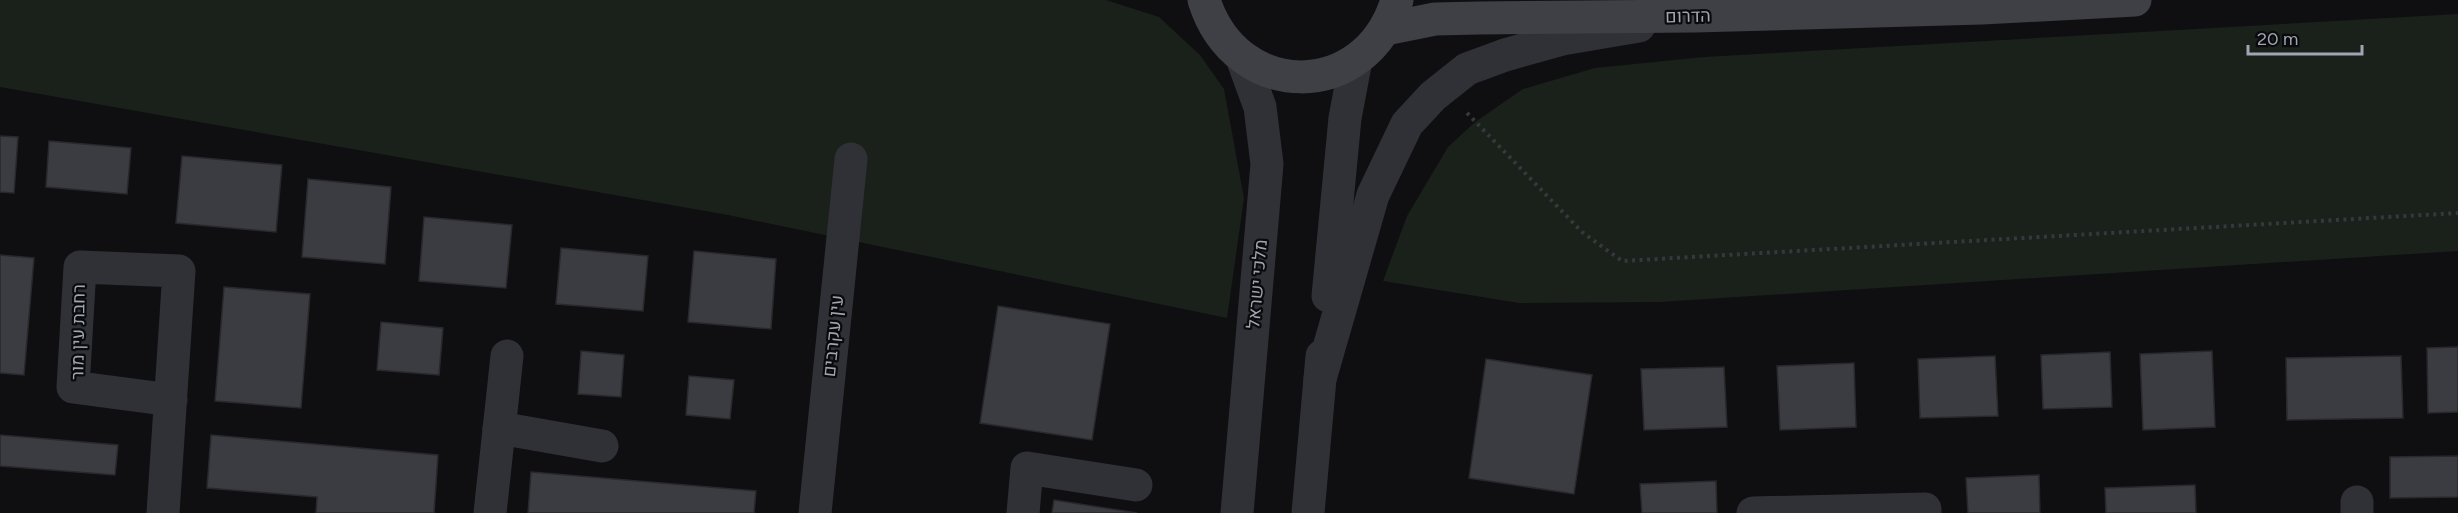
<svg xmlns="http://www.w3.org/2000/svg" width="2458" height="513" viewBox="0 0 2458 513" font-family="Figtree,Heebo,sans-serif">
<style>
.green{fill:#19211a}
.building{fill:#3b3c41;stroke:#29292d;stroke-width:1.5}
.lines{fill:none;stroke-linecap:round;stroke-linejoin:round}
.path{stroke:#36383d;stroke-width:4;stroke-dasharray:3 4.5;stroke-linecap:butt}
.minor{stroke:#303136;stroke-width:33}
.tertiary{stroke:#303136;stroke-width:33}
.secondary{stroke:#3e4046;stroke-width:33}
.labels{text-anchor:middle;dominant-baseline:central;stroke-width:4.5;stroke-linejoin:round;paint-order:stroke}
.street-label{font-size:18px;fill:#9ea5b3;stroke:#0a0a0c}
</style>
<rect width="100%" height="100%" fill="#0f0f11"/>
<g class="green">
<polygon points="0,0 1106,0 1159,17 1200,55 1224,89 1244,198 1227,318 728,215 0,87"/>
<polygon points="2458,14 2458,251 1659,302 1519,303 1383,281 1407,216 1448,147 1475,122 1523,89 1595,68 1704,57"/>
</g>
<g class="building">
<polygon points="0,136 18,137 14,193 0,192"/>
<polygon points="49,141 131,148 127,194 46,187"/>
<polygon points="182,156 282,165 276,232 176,223"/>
<polygon points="308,179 391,187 385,264 302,257"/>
<polygon points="424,217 512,225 506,288 419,281"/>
<polygon points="561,248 648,256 643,311 556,304"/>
<polygon points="694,251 776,259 771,329 688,322"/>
<polygon points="0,255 34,258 24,375 0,373"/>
<polygon points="224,287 310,294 301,408 215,401"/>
<polygon points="998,306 1110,324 1092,440 980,423"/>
<polygon points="381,322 443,328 439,375 377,370"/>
<polygon points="2458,347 2458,412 2428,413 2427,348"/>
<polygon points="581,351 624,355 621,397 578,394"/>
<polygon points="2212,351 2215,427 2143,430 2140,354"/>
<polygon points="2110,352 2112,407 2043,409 2041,355"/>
<polygon points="1995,356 1998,416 1920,418 1918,359"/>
<polygon points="2401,356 2403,418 2287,420 2286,358"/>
<polygon points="1486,359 1592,375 1574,494 1469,478"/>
<polygon points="1854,363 1856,427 1780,430 1777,366"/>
<polygon points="1724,367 1727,427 1644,430 1641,369"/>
<polygon points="689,376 734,380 730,419 686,415"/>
<polygon points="0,435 118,445 115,475 0,466"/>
<polygon points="211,435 438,455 434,513 316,513 317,497 207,488"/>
<polygon points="2458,456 2458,497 2390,498 2390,457"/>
<polygon points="531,472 756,491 754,513 528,513"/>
<polygon points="2039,475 2040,513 1968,513 1966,478"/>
<polygon points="1716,481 1717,513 1642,513 1640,484"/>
<polygon points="2195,485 2196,513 2106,513 2105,488"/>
<polygon points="1054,500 1137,513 1052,513"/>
</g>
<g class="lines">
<polyline class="path" points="1467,113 1582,232 1622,261 2458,213"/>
<g class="minor">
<polyline points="499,428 602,446"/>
<polyline points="2357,502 2357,513"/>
<polyline points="163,513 179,271 80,267 73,387 171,400"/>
<polyline points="490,513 507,356"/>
<polyline points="815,513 851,159"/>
<polyline points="1023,513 1027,468 1136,485"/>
<polyline points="1753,513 1925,509 1925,513"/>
</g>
<g class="tertiary">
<polyline points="1328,296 1345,118 1356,60"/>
<polyline points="1320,379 1373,195 1407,124 1433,96 1467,69 1505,55 1562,39 1639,26"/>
<polyline points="1237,513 1267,164 1260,107 1242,58"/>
<polyline points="1308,513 1322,356"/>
</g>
<g class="secondary">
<path d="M1204,0C1236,102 1366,103 1397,0"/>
<polyline points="1385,29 1435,19 1479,18 1695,16 1982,8 2135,0"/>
</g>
</g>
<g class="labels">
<g class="street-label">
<text transform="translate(1688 16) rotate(-1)">הדרום</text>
<text transform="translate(1257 284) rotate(-85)">מלכי ישראל</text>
<text transform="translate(78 332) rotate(-89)">רחבת עין מור</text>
<text transform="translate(833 336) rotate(-84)">עין עקרבים</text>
</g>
</g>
<path d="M2248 45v9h114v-9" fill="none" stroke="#9ea5b3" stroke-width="3"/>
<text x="2257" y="45" font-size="18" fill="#9ea5b3" stroke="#0a0a0c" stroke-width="4.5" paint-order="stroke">20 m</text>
</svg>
